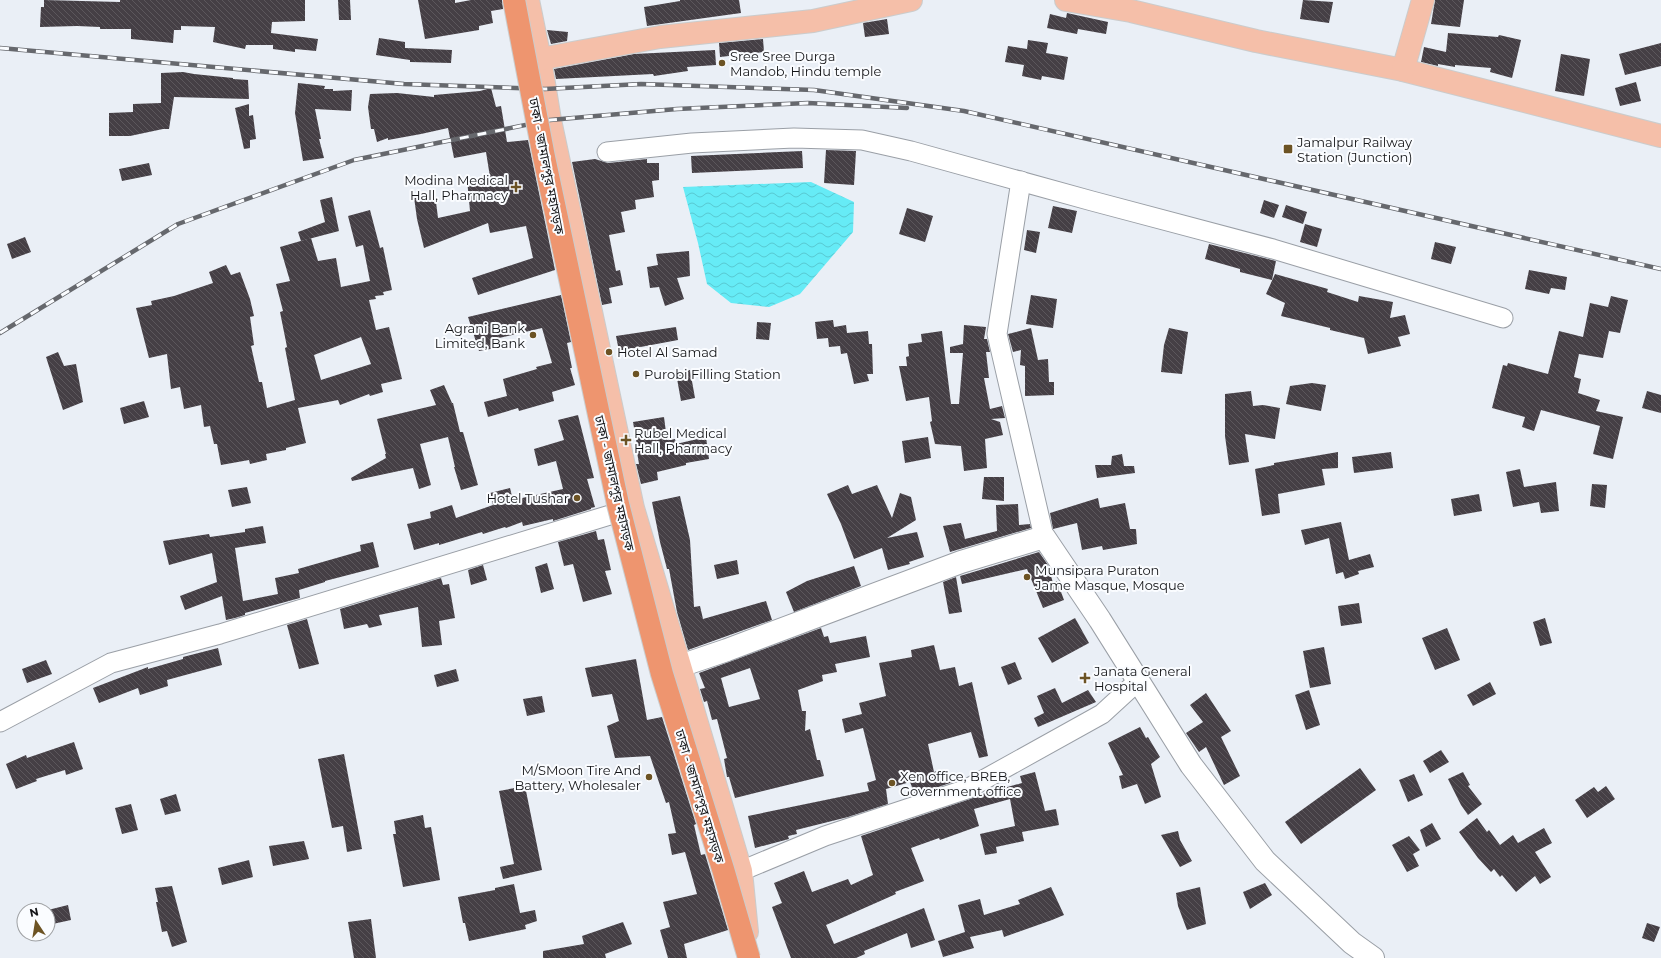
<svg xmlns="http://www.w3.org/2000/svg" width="1661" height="958" viewBox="0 0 1661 958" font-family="Montserrat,'Noto Sans Bengali',sans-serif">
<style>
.water{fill:url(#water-waves)}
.building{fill:url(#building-back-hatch);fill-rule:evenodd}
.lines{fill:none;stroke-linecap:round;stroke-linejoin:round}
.street-casing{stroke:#9a9fa6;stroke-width:21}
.secondary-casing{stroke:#9a9fa6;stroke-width:24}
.primary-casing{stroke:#cbcccc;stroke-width:24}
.street{stroke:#fff;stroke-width:19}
.secondary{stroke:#fff;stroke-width:22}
.primary{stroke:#f5bfa9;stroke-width:22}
.rail-casing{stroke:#66686d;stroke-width:4.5}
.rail{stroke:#fafcff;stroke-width:3;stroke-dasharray:9;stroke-linecap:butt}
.highway-bridge-casing{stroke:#cbcccc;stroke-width:24;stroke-linecap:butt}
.highway-bridge{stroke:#ee956f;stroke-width:22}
.poi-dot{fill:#6c5324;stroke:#fafcff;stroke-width:1.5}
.labels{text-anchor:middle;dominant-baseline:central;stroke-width:4;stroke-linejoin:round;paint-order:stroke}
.poi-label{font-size:13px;fill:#141518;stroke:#fafcff;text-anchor:start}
.street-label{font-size:13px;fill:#141518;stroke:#fafcff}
</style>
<defs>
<pattern id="water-waves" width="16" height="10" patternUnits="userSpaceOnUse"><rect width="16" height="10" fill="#66ebf6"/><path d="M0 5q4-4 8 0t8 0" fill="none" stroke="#58c9d2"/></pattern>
<pattern id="building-back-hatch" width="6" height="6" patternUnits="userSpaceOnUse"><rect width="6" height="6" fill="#453f45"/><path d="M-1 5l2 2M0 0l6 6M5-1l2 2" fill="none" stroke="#5c575c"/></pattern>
</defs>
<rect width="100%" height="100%" fill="#eaeff6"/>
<polygon class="water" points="811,182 854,202 853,232 800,294 769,307 731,303 707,284 698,243 683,187"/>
<g class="building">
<polygon points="44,0 120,2 120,0 305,0 305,21 272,22 271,33 318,39 316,51 295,49 295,52 273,49 273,45 246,45 245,49 213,42 215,27 181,26 181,30 174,30 173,43 131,39 131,29 100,29 100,27 77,26 40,27 41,7 44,7"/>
<polygon points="338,0 350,0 351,20 339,20"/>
<polygon points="418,0 455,0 455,3 471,0 502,0 503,9 491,11 493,23 479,26 479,30 425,39"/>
<polygon points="680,0 739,0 741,13 647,26 644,7 680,1"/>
<polygon points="1303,0 1333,2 1329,23 1300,19"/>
<polygon points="1435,0 1464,0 1460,27 1431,24"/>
<polygon points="1067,13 1108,22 1106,34 1078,29 1077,34 1047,28 1050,14 1066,18"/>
<polygon points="887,19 889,34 865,37 863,23"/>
<polygon points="547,30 568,32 567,41 551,44"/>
<polygon points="1448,33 1498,37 1499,35 1521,40 1512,78 1490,72 1491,68 1455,65 1455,67 1438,64 1438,66 1421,62 1424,47 1446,52"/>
<polygon points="379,38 405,42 405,48 452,50 451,63 410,62 410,60 376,55"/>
<polygon points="763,39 764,52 720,57 719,43"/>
<polygon points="1028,40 1048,43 1046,53 1068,57 1064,80 1042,76 1041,80 1022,76 1024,65 1005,62 1008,46 1027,49"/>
<polygon points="1661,43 1661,66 1625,75 1619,54"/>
<polygon points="715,50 716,65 687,67 688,71 654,76 653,74 556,79 554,69 634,54"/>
<polygon points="1561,54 1590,59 1584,96 1555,91"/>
<polygon points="183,72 194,74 233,78 233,79 248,80 249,99 174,97 169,129 163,129 130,136 109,136 109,113 133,112 133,104 161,103 161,73"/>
<polygon points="1636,82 1641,101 1620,106 1615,88"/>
<polygon points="298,83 325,86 324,89 333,89 333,91 352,90 351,111 315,109 321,139 319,139 324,158 303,161 295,113"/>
<polygon points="491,88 496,107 501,106 507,142 528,140 555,270 478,295 472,278 533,258 526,226 490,233 488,223 424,248 417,219 414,197 435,194 438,218 470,211 467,179 490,177 486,152 454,158 448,128 421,134 388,140 388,138 377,142 374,129 371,129 368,107 370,94 397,93 434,97 434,95 480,91"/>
<polygon points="249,104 249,116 253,115 256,139 250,140 250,148 244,149 235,108"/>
<polygon points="826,150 856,151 854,185 824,183"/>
<polygon points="802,151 803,168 692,173 691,156"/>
<polygon points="595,159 608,163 647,159 647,163 659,163 659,180 652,181 654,197 635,200 636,209 621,212 625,232 609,235 616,271 620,270 623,285 609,288 612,303 602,305 572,162"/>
<polygon points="149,163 152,175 122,181 119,169"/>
<polygon points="332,197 339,231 301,241 298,232 325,222 320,200"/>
<polygon points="1264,200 1279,205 1274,218 1260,213"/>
<polygon points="1286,205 1307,212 1303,224 1282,217"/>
<polygon points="1053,206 1077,211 1072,233 1048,228"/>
<polygon points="907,208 933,216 925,242 899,234"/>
<path d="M370,210L380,248L383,247L392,290L383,292L384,295L375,296L376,299L369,300L376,330L389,327L402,379L381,384L383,392L370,396L369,394L340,405L338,400L298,408L306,443L286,448V450L266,454L267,460L250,464L249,460L221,465L217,444H214L210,426L204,427L201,405L184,409L180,387L171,389L167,354L149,358L136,308L152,305L151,301L174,296L213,283L209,272L226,265L231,275L240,272L250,299L254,316L250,317L254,345L251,346L259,382H262L267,408L295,400L285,348L287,347L280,312L283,311L276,284L290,281L280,247L311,238L318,261L336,258L341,287L370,281L363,245L356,247L348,216ZM361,337L371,364L321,380L314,355Z"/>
<polygon points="1305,224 1322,229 1317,247 1300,242"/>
<polygon points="1027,230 1040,232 1036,253 1024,250"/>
<polygon points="25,237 31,252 12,259 7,244"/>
<polygon points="1435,242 1456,247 1451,264 1431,259"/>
<polygon points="1209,244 1276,261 1272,280 1240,272 1240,269 1205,259"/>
<polygon points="689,251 690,276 677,278 684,299 665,306 659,287 650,288 647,267 658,265 656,254"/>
<polygon points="1529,270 1567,277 1565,290 1551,288 1549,294 1525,289"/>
<polygon points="1275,274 1328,289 1327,292 1358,302 1359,296 1393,302 1390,318 1405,315 1410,334 1398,337 1401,346 1368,354 1364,338 1330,330 1330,328 1281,316 1285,303 1266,294"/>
<polygon points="561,295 571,342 567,343 572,368 570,368 575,385 552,392 554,401 519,411 518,408 488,417 484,402 507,396 503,379 537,369 536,367 552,363 542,328 499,338 502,347 479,351 468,317"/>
<polygon points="1031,295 1057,299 1053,328 1026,324"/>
<polygon points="1611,296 1628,300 1620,333 1609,331 1603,358 1579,354 1574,377 1581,379 1578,393 1600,400 1596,411 1623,417 1613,459 1593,454 1600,426 1541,410 1534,431 1522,427 1525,417 1492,408 1503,365 1507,366 1508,363 1548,374 1559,331 1583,337 1590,303 1608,307"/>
<polygon points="833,320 834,327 846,325 847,333 868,331 869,344 872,344 873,374 867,374 869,381 854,384 847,353 841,354 840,346 829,347 828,338 817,339 815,322"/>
<polygon points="757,322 771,323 769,340 756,339"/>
<polygon points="964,325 986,327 984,339 987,339 990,352 986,352 989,378 984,378 990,409 1002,406 1005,418 991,419 1000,422 1003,435 985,439 987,468 964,471 961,446 935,444 930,422 932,421 929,397 906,401 899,366 907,366 906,357 909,356 908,344 922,342 921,334 942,331 951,404 959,404 963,353 950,353 950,347 963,344"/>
<polygon points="676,327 678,340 619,351 616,336"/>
<polygon points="1031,328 1038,360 1048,359 1049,382 1054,382 1054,395 1025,396 1025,366 1020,365 1021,350 1013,352 1008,334"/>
<polygon points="1169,328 1188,332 1182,374 1161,372 1164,345"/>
<polygon points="58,352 64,366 76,364 83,402 63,410 46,357"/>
<polygon points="690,370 695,398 681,401 676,373"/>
<polygon points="1312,383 1326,385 1321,411 1286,404 1290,386"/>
<polygon points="444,385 452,403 453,403 460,432 463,432 478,485 461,490 454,467 455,467 448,437 420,444 431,485 419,489 413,468 352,481 351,478 386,458 385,454 386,454 377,419 436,405 430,390"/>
<polygon points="1251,391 1253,406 1263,405 1280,408 1275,439 1245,434 1249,462 1229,465 1225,436 1225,394"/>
<polygon points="1647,391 1661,395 1661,413 1642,408"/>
<polygon points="144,401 149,417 124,424 120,408"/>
<polygon points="578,415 594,478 587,479 595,507 591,508 591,509 553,521 553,519 523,526 522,522 506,528 505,527 483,534 482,532 439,545 439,543 414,550 407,524 431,518 430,512 452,505 456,518 493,505 490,493 510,488 513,500 563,489 556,461 538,466 534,449 564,440 558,420"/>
<polygon points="664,417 667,440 675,439 676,444 706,437 709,459 686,463 686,465 657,472 658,480 641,484 636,464 639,464 636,446 637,445 633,422"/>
<polygon points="928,437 931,458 905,463 902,441"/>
<polygon points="1338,452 1338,468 1322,469 1325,485 1278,494 1280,513 1262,516 1255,469 1274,465 1274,463"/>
<polygon points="1391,452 1393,468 1354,473 1352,457"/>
<polygon points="1122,454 1124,466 1134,466 1135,473 1097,478 1095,465 1111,465 1112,456"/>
<polygon points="1520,469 1524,487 1556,482 1559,511 1541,513 1539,502 1513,507 1506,472"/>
<polygon points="984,477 1004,477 1004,501 982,499"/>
<polygon points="1592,484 1607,485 1605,508 1590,506"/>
<polygon points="848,485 852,494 877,485 892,518 900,493 911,497 916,520 887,538 917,532 924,557 909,562 910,564 888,570 882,548 854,559 841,524 827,494"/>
<polygon points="247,487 251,503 232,507 228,490"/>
<polygon points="1479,494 1482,511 1454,516 1451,499"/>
<polygon points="680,496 690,540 694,607 700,606 703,619 766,601 772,620 688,650 677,612 669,569 667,569 660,542 652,502"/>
<polygon points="1098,498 1100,508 1125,503 1130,529 1136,529 1137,544 1103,550 1102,546 1082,550 1077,523 1053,529 1050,513"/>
<polygon points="1018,504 1019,525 1030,524 1031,528 950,552 943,526 961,523 965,539 997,531 996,505"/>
<polygon points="1341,522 1349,560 1370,554 1374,567 1358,571 1359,574 1345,579 1343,572 1336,574 1329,538 1305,545 1301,530"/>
<polygon points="263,526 266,543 235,548 243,601 278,594 275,578 299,573 298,569 361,551 360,545 373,542 379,567 325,581 325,582 299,590 300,598 245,613 245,615 235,618 226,620 222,596 185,610 180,596 217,582 212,553 169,565 163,541 209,534 210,537 245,532 245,529"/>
<polygon points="596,531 598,540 604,539 611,570 605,571 612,594 583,602 573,564 564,566 558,542"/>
<polygon points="1039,552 1048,565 1053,583 1057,581 1064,600 1043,608 1027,569 962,584 960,576"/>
<polygon points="737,560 739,574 717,579 714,565"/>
<polygon points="547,563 554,589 541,593 535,567"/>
<polygon points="483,565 487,580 471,585 468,570"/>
<polygon points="854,566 861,586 794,612 786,592 807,581"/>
<polygon points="956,577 962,612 949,614 943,582"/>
<polygon points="441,578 443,585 449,584 455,618 439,621 442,645 422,647 418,607 379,615 382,625 369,628 367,624 344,629 340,609"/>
<polygon points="1359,603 1362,623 1341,626 1338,606"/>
<polygon points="1075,618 1089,643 1052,663 1038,638"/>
<polygon points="1545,618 1552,643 1540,646 1533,622"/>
<polygon points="307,619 319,664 299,669 287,625"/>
<path d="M821,628L824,637L828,636L830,643L866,636L870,657L835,664L837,672L822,675L823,681L798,690L802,711H806L805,731L810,729L817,760H820L824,776L735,798L729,777H727L724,759L727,758L717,719L712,720L707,701L704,702L700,689L705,688L699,673ZM750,668L760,699L729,707L721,678Z"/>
<polygon points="1447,628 1460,660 1435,670 1422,638"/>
<polygon points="934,645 940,670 955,667 959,686 972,682 988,756 979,758 971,732 928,744 934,772 940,770 942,778 951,776 953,782 915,795 910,782 886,789 888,804 848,817 796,830 797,834 788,836 789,839 755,848 748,816 869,791 867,783 876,780 863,728 845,733 842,719 862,714 859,703 886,696 879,663 912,657 911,650"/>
<polygon points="1324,647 1331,684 1310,688 1303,651"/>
<polygon points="218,648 222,665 167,680 168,686 140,695 138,688 99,703 93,688 148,667 148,669 183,659 183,657"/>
<polygon points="636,659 647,720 662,717 696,824 694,825 701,855 705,854 728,930 684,944 687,958 668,958 660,930 670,927 663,902 697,894 685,852 672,855 668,834 676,833 669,802 666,803 650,756 615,758 607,726 619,721 612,694 592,697 585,668"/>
<polygon points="46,660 52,674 27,683 22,669"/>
<polygon points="1015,662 1022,679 1008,685 1001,667"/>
<polygon points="456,669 459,681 437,687 434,675"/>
<polygon points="1490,682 1496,694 1473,706 1467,695"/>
<polygon points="1055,688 1062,703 1088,690 1096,702 1038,727 1034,718 1044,713 1037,696"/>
<polygon points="1309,690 1320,725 1306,730 1295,695"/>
<polygon points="1206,693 1231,731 1221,737 1240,776 1224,785 1206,747 1199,752 1186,733 1203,722 1190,705"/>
<polygon points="542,696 545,712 527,716 523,699"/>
<polygon points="1140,727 1146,738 1148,737 1160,757 1151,764 1161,797 1145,804 1137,784 1122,789 1119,776 1123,775 1108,743"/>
<polygon points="74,742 83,769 66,775 65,770 36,779 37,781 16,789 6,764 26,755 27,758"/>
<polygon points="1441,750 1449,762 1430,773 1423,761"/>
<polygon points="344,754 362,849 347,852 343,826 332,828 318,759"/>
<polygon points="1360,768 1376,790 1301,844 1285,822"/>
<polygon points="1035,772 1045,811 1056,809 1059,825 1022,832 1024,841 996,847 997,853 985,855 980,834 1015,826 1010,799 974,809 979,826 940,840 939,838 911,848 924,881 895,892 896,894 826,925 834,944 924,908 935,940 911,948 907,933 864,951 865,954 856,958 791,958 772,907 782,903 774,883 804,871 812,892 848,879 851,885 873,875 861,836 970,799 979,795 1022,783 1020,776"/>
<polygon points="1463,772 1470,785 1468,786 1482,804 1468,815 1461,805 1448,779"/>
<polygon points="1414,774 1423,795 1408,802 1399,780"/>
<polygon points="525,786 542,870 503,879 500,867 514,864 499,791"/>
<polygon points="1606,786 1615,799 1587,818 1575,800 1594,787 1598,792"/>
<polygon points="176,794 181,811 165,815 160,799"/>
<polygon points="131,804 138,830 122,834 115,808"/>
<polygon points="423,815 425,828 431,827 440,880 403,887 393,834 396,834 394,821"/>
<polygon points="1477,818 1487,832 1489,830 1500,845 1513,835 1518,843 1544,828 1552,843 1535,852 1551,877 1540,884 1535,876 1516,892 1502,875 1500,877 1494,869 1491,872 1478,858 1459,832"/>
<polygon points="1432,823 1441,839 1426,847 1420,830"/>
<polygon points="1178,831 1180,840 1192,861 1180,867 1161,835"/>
<polygon points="1409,836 1420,850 1413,854 1419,866 1407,872 1392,845"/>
<polygon points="304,841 309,859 273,866 269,846"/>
<polygon points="249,860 253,877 222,885 218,868"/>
<polygon points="1265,883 1272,895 1250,909 1243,892"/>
<polygon points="514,884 520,913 535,910 537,921 525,925 526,929 469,941 465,923 463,923 458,897 495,890 495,888"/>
<polygon points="172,886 187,942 172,947 167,931 162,932 156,902 158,902 155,888"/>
<polygon points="1051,887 1064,915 1052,920 1004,937 1002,930 970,937 974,948 943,957 938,941 965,932 958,905 980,899 984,915 1020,904 1018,900"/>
<polygon points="1200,887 1206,924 1187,930 1178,906 1176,893"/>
<polygon points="68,905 71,920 48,925 48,910"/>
<polygon points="371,919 376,958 354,958 348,922"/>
<polygon points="623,922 632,944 605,954 606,958 543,958 543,951 584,944 582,936"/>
<polygon points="1647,923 1660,927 1654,942 1642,938"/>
</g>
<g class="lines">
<g class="street-casing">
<g id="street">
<polyline points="607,152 692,143 794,138 862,140 911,151 1092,201 1273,249 1503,318"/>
<polyline points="1021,181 997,334 1044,537"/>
<polyline points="0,722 111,663 220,634 633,508"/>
<polyline points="741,871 825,836 967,789 1102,714 1138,681"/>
</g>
</g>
<g class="secondary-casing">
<polyline id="secondary" points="680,666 727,650 961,562 1044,537 1100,620 1191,765 1265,861 1352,943 1373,958"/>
</g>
<g class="primary-casing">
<g id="primary">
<polyline points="528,0 540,59 550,120 633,508 741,871 747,932"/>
<polyline points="1066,0 1131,11 1256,41 1403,70 1661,136"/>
<polyline points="540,59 660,37 813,21 911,0"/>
<polyline points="1403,70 1423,0"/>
</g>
</g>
<use href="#street" class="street"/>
<use href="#secondary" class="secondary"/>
<use href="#primary" class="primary"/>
<g class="rail-casing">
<g id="rail">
<polyline points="0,48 404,84 545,89 641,84 814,90 964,111 1661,269"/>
<polyline points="0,333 178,224 354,160 550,120 677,109 808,103 907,108"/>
</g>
</g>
<use href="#rail" class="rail"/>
<g class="highway-bridge-casing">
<polyline id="highway-bridge" points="514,0 544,157 618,504 662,674 723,869 749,958"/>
</g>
<use href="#highway-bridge" class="highway-bridge"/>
</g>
<g class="poi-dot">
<circle cx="722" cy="63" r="4"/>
<rect x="1283" y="144" width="10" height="10" rx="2"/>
<path d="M514 181h4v4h4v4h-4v4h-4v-4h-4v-4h4z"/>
<circle cx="533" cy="335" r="4"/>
<circle cx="609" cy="352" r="4"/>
<circle cx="636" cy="374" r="4"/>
<path d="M624 434h4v4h4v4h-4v4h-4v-4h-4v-4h4z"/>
<circle cx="577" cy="498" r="4"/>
<circle cx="1027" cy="577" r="4"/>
<path d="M1083 672h4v4h4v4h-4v4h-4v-4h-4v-4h4z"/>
<circle cx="649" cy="777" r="4"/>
<circle cx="892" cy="783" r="4"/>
</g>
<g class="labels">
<g class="poi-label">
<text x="730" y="56">Sree Sree Durga<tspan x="730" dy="15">Mandob, Hindu temple</tspan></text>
<text x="1297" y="142">Jamalpur Railway<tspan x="1297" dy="15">Station (Junction)</tspan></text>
<text x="508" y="180" text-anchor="end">Modina Medical<tspan x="508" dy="15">Hall, Pharmacy</tspan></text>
<text x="525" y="328" text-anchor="end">Agrani Bank<tspan x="525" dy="15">Limited, Bank</tspan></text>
<text x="617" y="352">Hotel Al Samad</text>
<text x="644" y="374">Purobi Filling Station</text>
<text x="634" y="433">Rubel Medical<tspan x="634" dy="15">Hall, Pharmacy</tspan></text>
<text x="569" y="498" text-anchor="end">Hotel Tushar</text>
<text x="1035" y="570">Munsipara Puraton<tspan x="1035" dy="15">Jame Masque, Mosque</tspan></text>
<text x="1094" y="671">Janata General<tspan x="1094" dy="15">Hospital</tspan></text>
<text x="641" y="770" text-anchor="end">M/SMoon Tire And<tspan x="641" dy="15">Battery, Wholesaler</tspan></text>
<text x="900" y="776">Xen office, BREB,<tspan x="900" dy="15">Government office</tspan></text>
</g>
<g class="street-label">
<text transform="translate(547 166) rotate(79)">ঢাকা - জামালপুর মহাসড়ক</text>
<text transform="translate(615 483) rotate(77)">ঢাকা - জামালপুর মহাসড়ক</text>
<text transform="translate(700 796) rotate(73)">ঢাকা - জামালপুর মহাসড়ক</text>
</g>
</g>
<g transform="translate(36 922) rotate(348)"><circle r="19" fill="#fafcff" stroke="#9ea0a3"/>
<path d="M0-3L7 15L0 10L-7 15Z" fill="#6c5324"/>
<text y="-6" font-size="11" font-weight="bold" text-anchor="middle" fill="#141518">N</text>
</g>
</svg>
